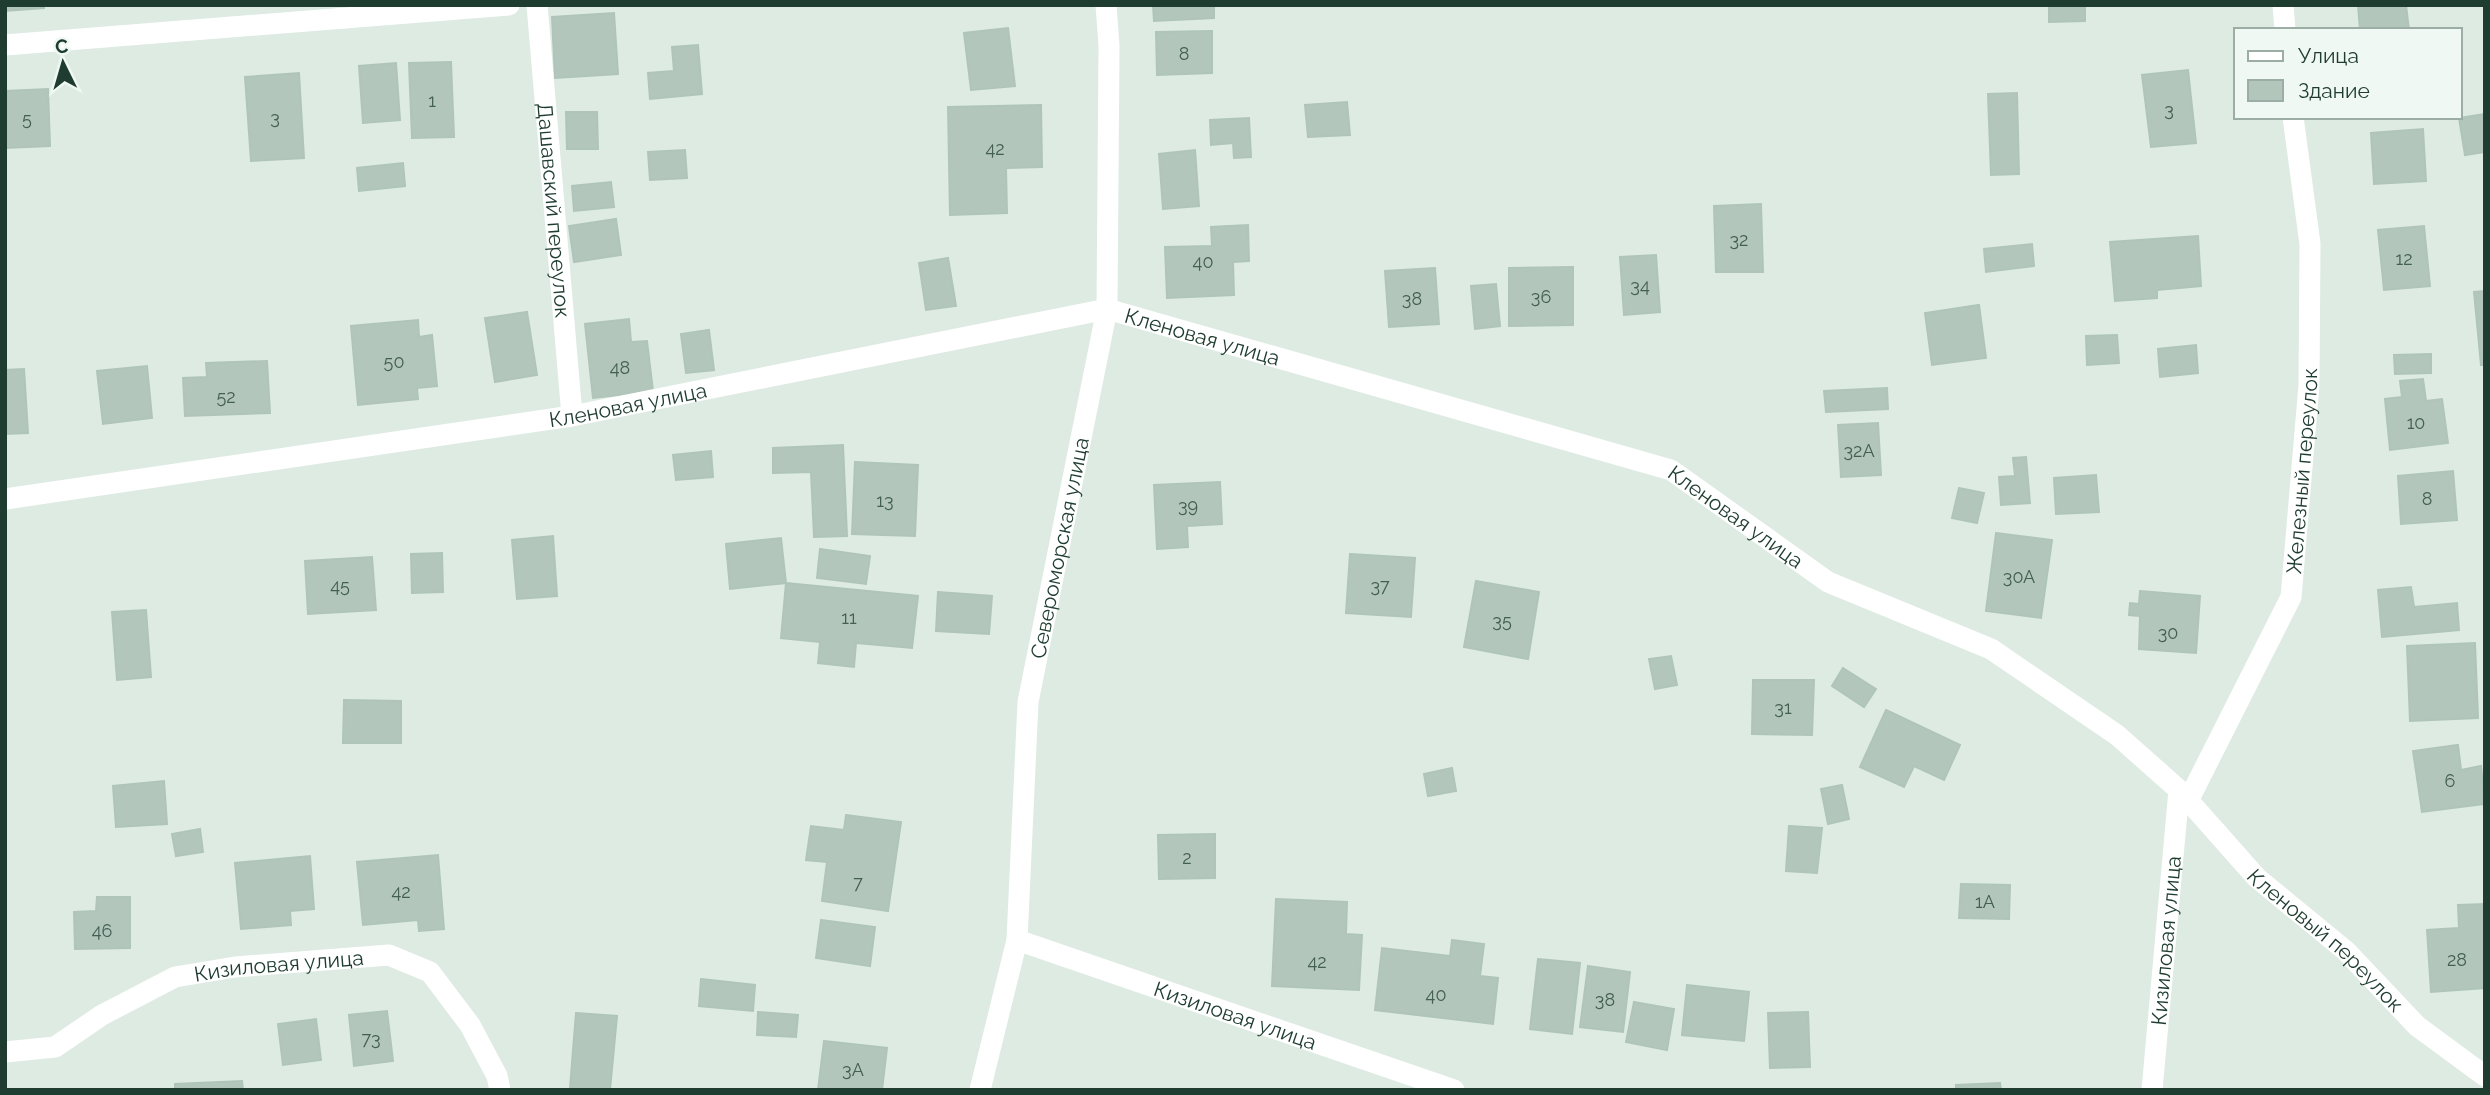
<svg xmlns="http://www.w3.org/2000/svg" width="2490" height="1095" viewBox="0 0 2490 1095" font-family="Raleway,sans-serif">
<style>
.building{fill:#b3c6bc;stroke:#b0c5b9;stroke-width:2}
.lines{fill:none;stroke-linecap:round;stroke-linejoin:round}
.street{stroke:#fff;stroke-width:21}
.labels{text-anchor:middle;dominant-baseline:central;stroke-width:7;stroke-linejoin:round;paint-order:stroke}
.number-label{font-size:18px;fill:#435e53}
.street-label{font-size:21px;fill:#1e3c30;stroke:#eff8f2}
</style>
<rect width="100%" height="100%" fill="#deebe3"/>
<g class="building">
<polygon points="5,5 44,5 44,8 5,11"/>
<polygon points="1153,5 1214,5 1214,18 1154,21"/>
<polygon points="2049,5 2085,5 2085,21 2049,22"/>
<polygon points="2358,5 2406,5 2409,30 2360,30"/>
<polygon points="614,13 618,74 555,78 552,17"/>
<polygon points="1008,28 1015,86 971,90 964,33"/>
<polygon points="1212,31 1212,73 1157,75 1156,32"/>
<polygon points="698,45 702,94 650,99 648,73 674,71 672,47"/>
<polygon points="451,62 454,137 412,138 409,63"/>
<polygon points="396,63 400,120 363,123 359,66"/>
<polygon points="2188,70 2196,143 2151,147 2142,75"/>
<polygon points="299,73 304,158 251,161 245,77"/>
<polygon points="48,89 50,146 5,148 5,91"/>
<polygon points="2017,93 2019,174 1991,175 1988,94"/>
<polygon points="1347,102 1350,135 1308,137 1305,105"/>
<polygon points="1041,105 1042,167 1006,168 1007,213 950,215 948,107"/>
<polygon points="566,112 597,112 598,149 567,149"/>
<polygon points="2485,114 2485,152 2465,155 2459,118"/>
<polygon points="1249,118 1251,157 1234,158 1233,143 1211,145 1210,120"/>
<polygon points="2423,129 2426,181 2374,184 2371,133"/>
<polygon points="685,150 687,178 650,180 648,152"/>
<polygon points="1195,150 1199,206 1163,209 1159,154"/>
<polygon points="403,163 405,186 359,191 357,168"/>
<polygon points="611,182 614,207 574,211 572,186"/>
<polygon points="1761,204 1763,272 1716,272 1714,206"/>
<polygon points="616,219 621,255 574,262 569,226"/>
<polygon points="1248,225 1249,261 1233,262 1234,295 1167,298 1165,247 1212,246 1211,227"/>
<polygon points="2424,226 2430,286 2384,290 2378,230"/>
<polygon points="2198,236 2201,286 2157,290 2157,298 2115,301 2110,242"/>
<polygon points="2032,244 2034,266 1986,272 1984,249"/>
<polygon points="1656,255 1660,312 1624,315 1620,257"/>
<polygon points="948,258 956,306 926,310 919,263"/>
<polygon points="1573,267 1573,325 1509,326 1509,268"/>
<polygon points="1435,268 1439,324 1389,327 1385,271"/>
<polygon points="1496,284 1500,326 1475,329 1471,286"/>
<polygon points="2485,291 2485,365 2481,365 2474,292"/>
<polygon points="1979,305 1986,358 1932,365 1925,313"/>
<polygon points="527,312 537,375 495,382 485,318"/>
<polygon points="629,319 631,342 647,341 653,391 593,398 585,324"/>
<polygon points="418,320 419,337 432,335 437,386 417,388 418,399 358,405 351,326"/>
<polygon points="709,330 714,370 686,373 681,334"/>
<polygon points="2117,335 2119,363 2087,365 2086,336"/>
<polygon points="2196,345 2198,373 2160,377 2158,349"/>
<polygon points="2431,354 2431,373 2395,374 2394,355"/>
<polygon points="267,361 270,413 185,416 183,378 207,377 206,363"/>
<polygon points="147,366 152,418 103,424 97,371"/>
<polygon points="24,369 28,433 5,434 5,370"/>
<polygon points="2423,379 2426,401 2442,399 2448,443 2390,450 2385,399 2402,397 2400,381"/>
<polygon points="1887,388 1888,409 1826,412 1824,391"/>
<polygon points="1878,423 1881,475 1841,477 1838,425"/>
<polygon points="843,445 847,536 814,537 811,472 773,473 773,448"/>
<polygon points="711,451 713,477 676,480 673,455"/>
<polygon points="2026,457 2030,503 2001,505 1999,477 2015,476 2013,458"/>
<polygon points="855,462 918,465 915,536 852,534"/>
<polygon points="2453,471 2457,520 2401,524 2398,476"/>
<polygon points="2096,475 2099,512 2056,514 2054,478"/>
<polygon points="1220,482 1222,524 1187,526 1188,547 1157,549 1154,485"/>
<polygon points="1959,488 1984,493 1977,523 1952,518"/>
<polygon points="1996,533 2052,540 2041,618 1986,611"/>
<polygon points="553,536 557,596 517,599 512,540"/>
<polygon points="781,538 786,583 730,589 726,544"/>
<polygon points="820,549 870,556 866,584 817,578"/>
<polygon points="442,553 443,592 412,593 411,554"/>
<polygon points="1350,554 1415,558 1411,617 1346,613"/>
<polygon points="372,557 376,610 308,614 305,561"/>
<polygon points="1476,581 1539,592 1528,659 1464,647"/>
<polygon points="786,583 918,596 912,648 856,643 854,667 818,663 820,642 781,638"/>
<polygon points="2411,587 2414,607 2457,603 2459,630 2382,637 2378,590"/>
<polygon points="2140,591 2200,596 2196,653 2139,649 2140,616 2129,615 2130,603 2139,604"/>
<polygon points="938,592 992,596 989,634 936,631"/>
<polygon points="146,610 151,677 117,680 112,612"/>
<polygon points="2475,643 2478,718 2410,721 2407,646"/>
<polygon points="1671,656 1677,685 1655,689 1649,659"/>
<polygon points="1843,668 1876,689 1864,707 1832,686"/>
<polygon points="1753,680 1814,680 1812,735 1752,734"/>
<polygon points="344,700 401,701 401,743 343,743"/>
<polygon points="1886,710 1960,745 1944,780 1914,766 1904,787 1860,767"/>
<polygon points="2458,745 2461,770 2481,766 2485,804 2422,812 2413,751"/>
<polygon points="1452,768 1456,791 1428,796 1424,774"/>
<polygon points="164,781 167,824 116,827 113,786"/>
<polygon points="1842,785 1849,819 1828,824 1821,789"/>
<polygon points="846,815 901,822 888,911 822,901 827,862 806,860 811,826 844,830"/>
<polygon points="1789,826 1822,828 1817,873 1786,871"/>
<polygon points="200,829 203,852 176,856 172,834"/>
<polygon points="1215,834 1215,878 1159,879 1158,835"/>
<polygon points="438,855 444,929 419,931 418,920 363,925 357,862"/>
<polygon points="310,856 314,909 290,911 291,925 241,929 235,863"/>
<polygon points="1961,884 2010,885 2009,919 1959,918"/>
<polygon points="97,897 130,897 130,948 75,949 74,912 96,911"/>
<polygon points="1276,899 1347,902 1346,934 1362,935 1359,990 1272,986"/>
<polygon points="2485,904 2485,988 2431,992 2427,930 2459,928 2458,905"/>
<polygon points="821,920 875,927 870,966 816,958"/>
<polygon points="1452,940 1484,944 1480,976 1498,978 1493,1024 1375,1010 1382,948 1450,956"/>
<polygon points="1538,959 1580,963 1572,1034 1530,1029"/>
<polygon points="1588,966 1630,972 1623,1032 1580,1027"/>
<polygon points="701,979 755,985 753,1011 699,1006"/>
<polygon points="1687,985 1749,992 1744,1041 1682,1035"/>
<polygon points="1634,1002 1674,1009 1667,1050 1626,1042"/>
<polygon points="387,1011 393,1061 354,1066 349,1015"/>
<polygon points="758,1012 798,1015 796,1037 757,1035"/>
<polygon points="1808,1012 1810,1067 1770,1068 1768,1013"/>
<polygon points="576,1013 617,1016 610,1090 570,1088"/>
<polygon points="316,1019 321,1060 283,1065 278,1024"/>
<polygon points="824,1041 887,1048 882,1090 818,1090"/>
<polygon points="242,1081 243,1090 175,1090 175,1084"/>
<polygon points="2000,1083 2001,1090 1956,1090 1956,1085"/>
</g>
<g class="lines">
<g class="street">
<path id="s1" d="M537,5L572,416"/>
<polyline points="2283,5 2285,30"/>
<polyline points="5,45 509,5"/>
<path id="s2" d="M5,499L572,416L1107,309L1671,470L1828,582L1991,649L2117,735L2179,790L2257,878L2346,951L2417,1026L2485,1076"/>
<path id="s3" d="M2188,801L2291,597L2309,385L2310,244L2293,117"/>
<path id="s4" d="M1017,940L1454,1090"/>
<path id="s5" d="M5,1052L55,1047L102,1015L175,977L235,967L389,955L430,972L470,1025L497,1076L500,1090"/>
<path id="s6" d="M980,1090L1017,940L1028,702L1107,309L1109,46L1106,5"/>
<path id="s7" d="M2152,1090L2179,790"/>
</g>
</g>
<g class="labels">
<g class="number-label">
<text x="1184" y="53">8</text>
<text x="432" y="100">1</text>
<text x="2169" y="109">3</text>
<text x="275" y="117">3</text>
<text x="27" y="118">5</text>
<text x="995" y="148">42</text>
<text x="1739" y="239">32</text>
<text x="2404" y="258">12</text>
<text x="1203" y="261">40</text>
<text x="1640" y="285">34</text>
<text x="1541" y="296">36</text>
<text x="1412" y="298">38</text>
<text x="394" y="361">50</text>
<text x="620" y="367">48</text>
<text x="226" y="396">52</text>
<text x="2416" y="422">10</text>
<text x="1859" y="450">32А</text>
<text x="2427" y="498">8</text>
<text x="885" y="500">13</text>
<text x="1188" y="505">39</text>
<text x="2019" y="576">30А</text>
<text x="340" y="585">45</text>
<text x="1380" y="585">37</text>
<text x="849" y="617">11</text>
<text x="1502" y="620">35</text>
<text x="2168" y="632">30</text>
<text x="1783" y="707">31</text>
<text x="2450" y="780">6</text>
<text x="1187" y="857">2</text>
<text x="858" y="882">7</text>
<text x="401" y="891">42</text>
<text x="1985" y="901">1А</text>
<text x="102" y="930">46</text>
<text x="2457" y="959">28</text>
<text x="1317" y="961">42</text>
<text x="1436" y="994">40</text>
<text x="1605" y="999">38</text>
<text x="371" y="1038">73</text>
<text x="853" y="1069">3А</text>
</g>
<g class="street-label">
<text stroke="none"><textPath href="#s1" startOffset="206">Дашавский переулок</textPath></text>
<text stroke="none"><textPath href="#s2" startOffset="1218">Кленовая улица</textPath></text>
<text stroke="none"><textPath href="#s2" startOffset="630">Кленовая улица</textPath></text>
<text stroke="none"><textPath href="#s3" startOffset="355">Железный переулок</textPath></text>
<text stroke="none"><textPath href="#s2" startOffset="1785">Кленовая улица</textPath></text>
<text stroke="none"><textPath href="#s6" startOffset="550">Североморская улица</textPath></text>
<text stroke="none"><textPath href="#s7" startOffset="150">Кизиловая улица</textPath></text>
<text stroke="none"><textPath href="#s2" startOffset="2520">Кленовый переулок</textPath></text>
<text stroke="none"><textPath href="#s5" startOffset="294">Кизиловая улица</textPath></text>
<text stroke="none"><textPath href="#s4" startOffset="231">Кизиловая улица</textPath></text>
</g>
</g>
<rect width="2490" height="1095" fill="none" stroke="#1e3c30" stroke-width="14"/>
<rect x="2234" y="28" width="228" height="91" fill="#eff8f2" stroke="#9bada4" stroke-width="2"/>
<rect x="2248" y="51" width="35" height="10" fill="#ffffff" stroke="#9bada4" stroke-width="2"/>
<text x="2298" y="63" font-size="21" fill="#1e3c30">Улица</text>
<rect x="2248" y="80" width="35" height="21" fill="#b3c6bc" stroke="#9bada4" stroke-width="2"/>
<text x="2298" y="98" font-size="21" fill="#1e3c30">Здание</text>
<g transform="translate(63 63) rotate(355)" stroke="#eff8f2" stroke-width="5" paint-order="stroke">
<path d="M0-5L12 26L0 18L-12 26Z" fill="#1e3c30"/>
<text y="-10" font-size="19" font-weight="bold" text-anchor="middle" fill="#1e3c30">С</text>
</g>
</svg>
